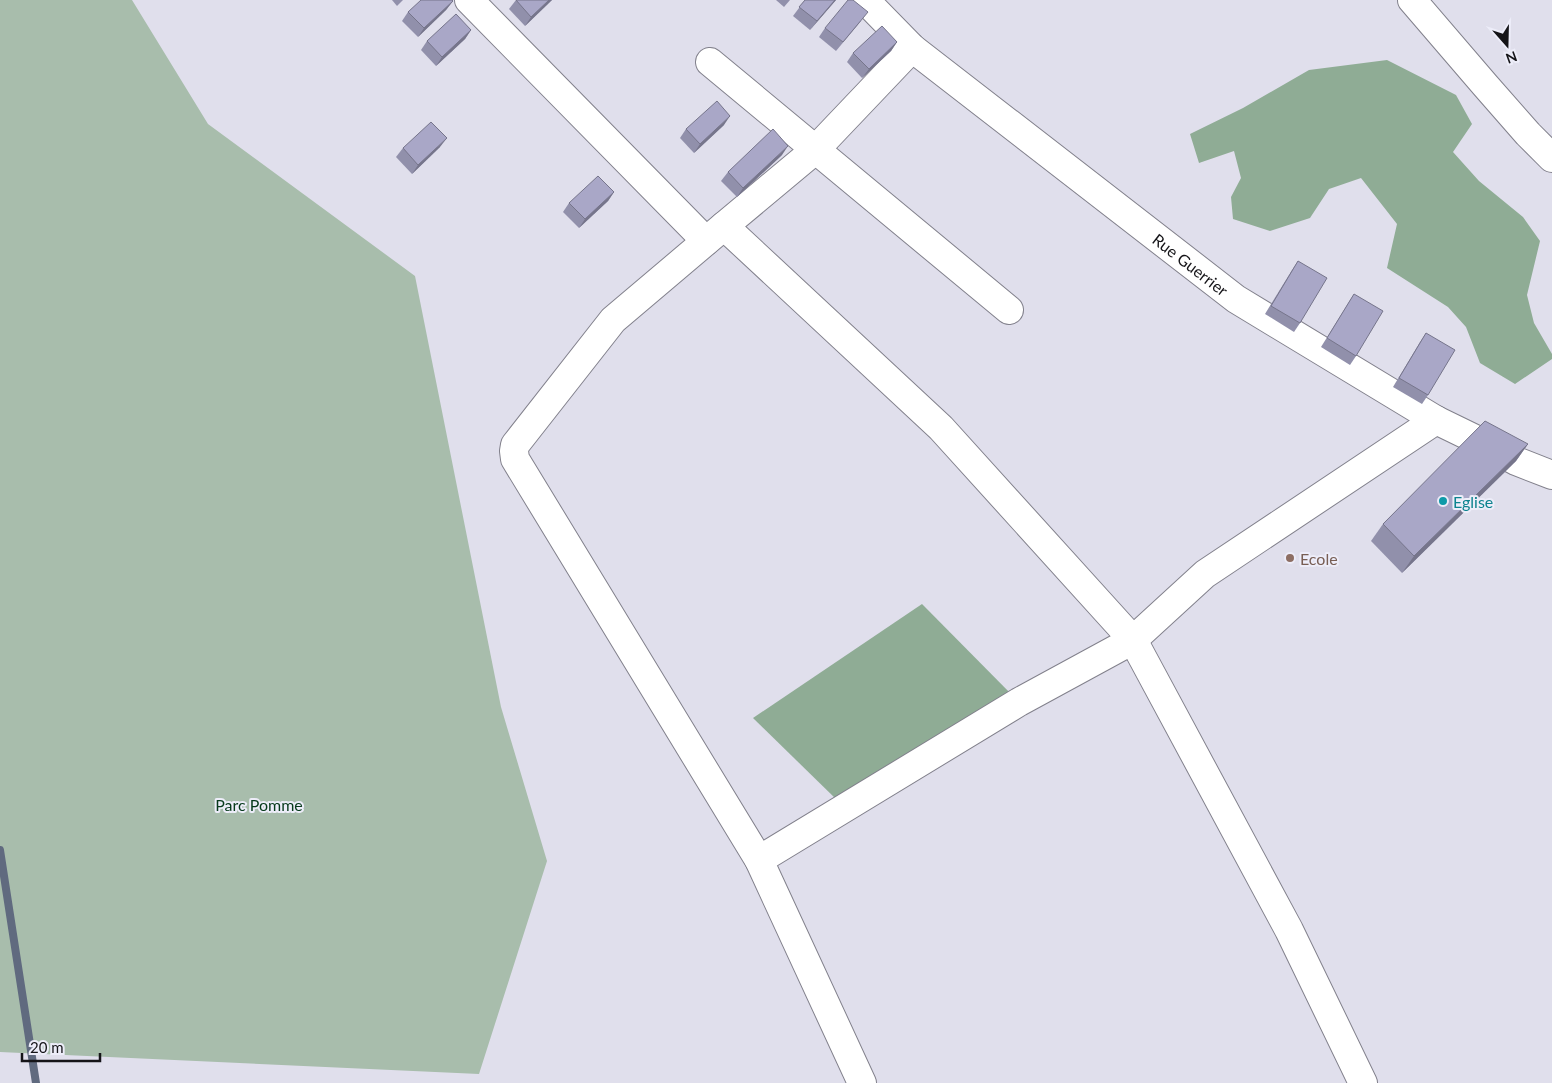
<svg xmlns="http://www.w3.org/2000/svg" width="1552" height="1083" viewBox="0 0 1552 1083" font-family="Lato,sans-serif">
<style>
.green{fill:#a8bdac}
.forest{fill:#8fac95}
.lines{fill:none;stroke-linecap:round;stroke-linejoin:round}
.stream{stroke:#606a7f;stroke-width:8}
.minor-casing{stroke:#82818c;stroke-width:30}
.major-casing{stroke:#82818c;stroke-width:30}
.minor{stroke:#fff;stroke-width:28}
.major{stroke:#fff;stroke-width:28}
.wall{fill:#9190ab}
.shaded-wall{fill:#76758b}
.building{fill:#a9a7c7;stroke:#76758b}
.culture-dot{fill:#0f9aa8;stroke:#ededf9;stroke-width:2}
.education-dot{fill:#8d6e63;stroke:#ededf9;stroke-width:2}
.labels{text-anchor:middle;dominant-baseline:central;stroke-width:4;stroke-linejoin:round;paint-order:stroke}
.street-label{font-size:16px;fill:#151418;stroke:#ededf9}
.culture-label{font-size:16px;fill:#0d838f;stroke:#ededf9;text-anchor:start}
.education-label{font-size:16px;fill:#785e54;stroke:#ededf9;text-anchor:start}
.park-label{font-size:16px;fill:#06391a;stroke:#ededf9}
</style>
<rect width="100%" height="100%" fill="#e0dfec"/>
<polygon class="green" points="0,0 132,0 208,124 415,276 501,707 547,861 479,1074 0,1052"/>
<g class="forest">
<polygon points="1387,60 1456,95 1472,124 1453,152 1479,181 1523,217 1540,241 1527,295 1534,323 1552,354 1552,359 1515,384 1480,363 1466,327 1448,307 1387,268 1397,224 1361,178 1329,189 1310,218 1270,231 1233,219 1231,197 1241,178 1234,151 1199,163 1190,134 1243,108 1309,70"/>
<polygon points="922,604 1019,702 837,800 753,718"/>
</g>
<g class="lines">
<polyline class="stream" points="0,850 36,1083"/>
<g class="minor-casing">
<g id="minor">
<polyline points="469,0 706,241"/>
<polyline points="1412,0 1485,85 1528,134 1552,158"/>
<polyline points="912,48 815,150 724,226 941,428 1133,640 1289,930 1363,1083"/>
<polyline points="710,62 1009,310"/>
<polyline points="724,226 613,320 515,445 514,451 515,459 759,860 862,1083"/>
<polyline points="759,860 1019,702 1133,640 1205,574 1436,420"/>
</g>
</g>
<g class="major-casing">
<g id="major">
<path id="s1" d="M865,0L912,48L1236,299L1436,420L1473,438L1516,461L1552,475"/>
</g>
</g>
<use href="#minor" class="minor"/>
<use href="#major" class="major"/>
</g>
<g class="wall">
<polygon points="392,0 403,0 397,6"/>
<polygon points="516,0 552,0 525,26 509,9"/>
<polygon points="776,0 790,0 784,7"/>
<polygon points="805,0 836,0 810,30 793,16"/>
<polygon points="453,1 446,10 418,37 402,21 408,12"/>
<polygon points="861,21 836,51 819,37 825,28"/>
<polygon points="471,30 465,39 436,66 421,50 427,41"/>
<polygon points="897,42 891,51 862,78 847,62 853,53"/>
<polygon points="724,125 694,153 680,138 686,129"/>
<polygon points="440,147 412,174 396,157 403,148"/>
<polygon points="782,155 737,197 721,181 728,172"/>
<polygon points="614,192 608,201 579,228 563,212 569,203"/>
<polygon points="1298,261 1300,323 1294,332 1265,314 1292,270"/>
<polygon points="1354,294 1356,356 1350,365 1321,347"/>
<polygon points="1426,333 1428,395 1422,404 1393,387 1420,342"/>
<polygon points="1528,444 1516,461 1402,573 1371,541 1383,524"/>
</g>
<g class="shaded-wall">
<polygon points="549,0 552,0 525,26 531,17"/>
<polygon points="835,0 836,0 810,30 817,21"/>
<polygon points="453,1 446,10 418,37 424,28"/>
<polygon points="471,30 465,39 436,66 442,57"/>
<polygon points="897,42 891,51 862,78 869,69"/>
<polygon points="730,116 724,125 694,153 700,144"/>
<polygon points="447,138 440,147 412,174 418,165"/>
<polygon points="788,146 782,155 737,197 743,188"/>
<polygon points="614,192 608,201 579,228 585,219"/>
<polygon points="1528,444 1516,461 1402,573 1414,556"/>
</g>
<g class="building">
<polygon points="421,0 452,0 453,1 424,28 408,12"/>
<polygon points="516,0 549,0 531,17"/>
<polygon points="805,0 835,0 817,21 799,7"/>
<polygon points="848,0 853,0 868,12 843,42 825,28"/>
<polygon points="456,14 471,30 442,57 427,41"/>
<polygon points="882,26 897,42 869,69 853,53"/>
<polygon points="717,101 730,116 700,144 686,129"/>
<polygon points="431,122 447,138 418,165 403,148"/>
<polygon points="773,129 788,146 743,188 728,172"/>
<polygon points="598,176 614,192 585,219 569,203"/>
<polygon points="1298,261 1327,278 1300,323 1271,306"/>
<polygon points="1354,294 1383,311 1356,356 1327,338"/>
<polygon points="1426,333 1455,350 1428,395 1399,378"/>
<polygon points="1485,421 1528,444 1414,556 1383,524"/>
</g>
<circle class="culture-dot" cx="1443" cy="501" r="5"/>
<circle class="education-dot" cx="1290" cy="558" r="5"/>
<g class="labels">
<g class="street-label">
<text stroke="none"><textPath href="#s1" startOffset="420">Rue Guerrier</textPath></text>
</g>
<g class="culture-label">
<text x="1453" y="501">Eglise</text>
</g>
<g class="education-label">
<text x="1300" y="558">Ecole</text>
</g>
<g class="park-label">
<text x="259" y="804">Parc Pomme</text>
</g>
</g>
<g transform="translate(1507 45) rotate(160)" stroke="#ededf9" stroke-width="4" paint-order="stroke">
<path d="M0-4L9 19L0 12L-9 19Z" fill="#151418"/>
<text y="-8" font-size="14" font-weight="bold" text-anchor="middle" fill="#151418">N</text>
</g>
<path d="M22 1053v8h78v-8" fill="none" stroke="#151418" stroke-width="2.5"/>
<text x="30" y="1053" font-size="15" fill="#151418" stroke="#ededf9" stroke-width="4" paint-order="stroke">20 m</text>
</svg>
